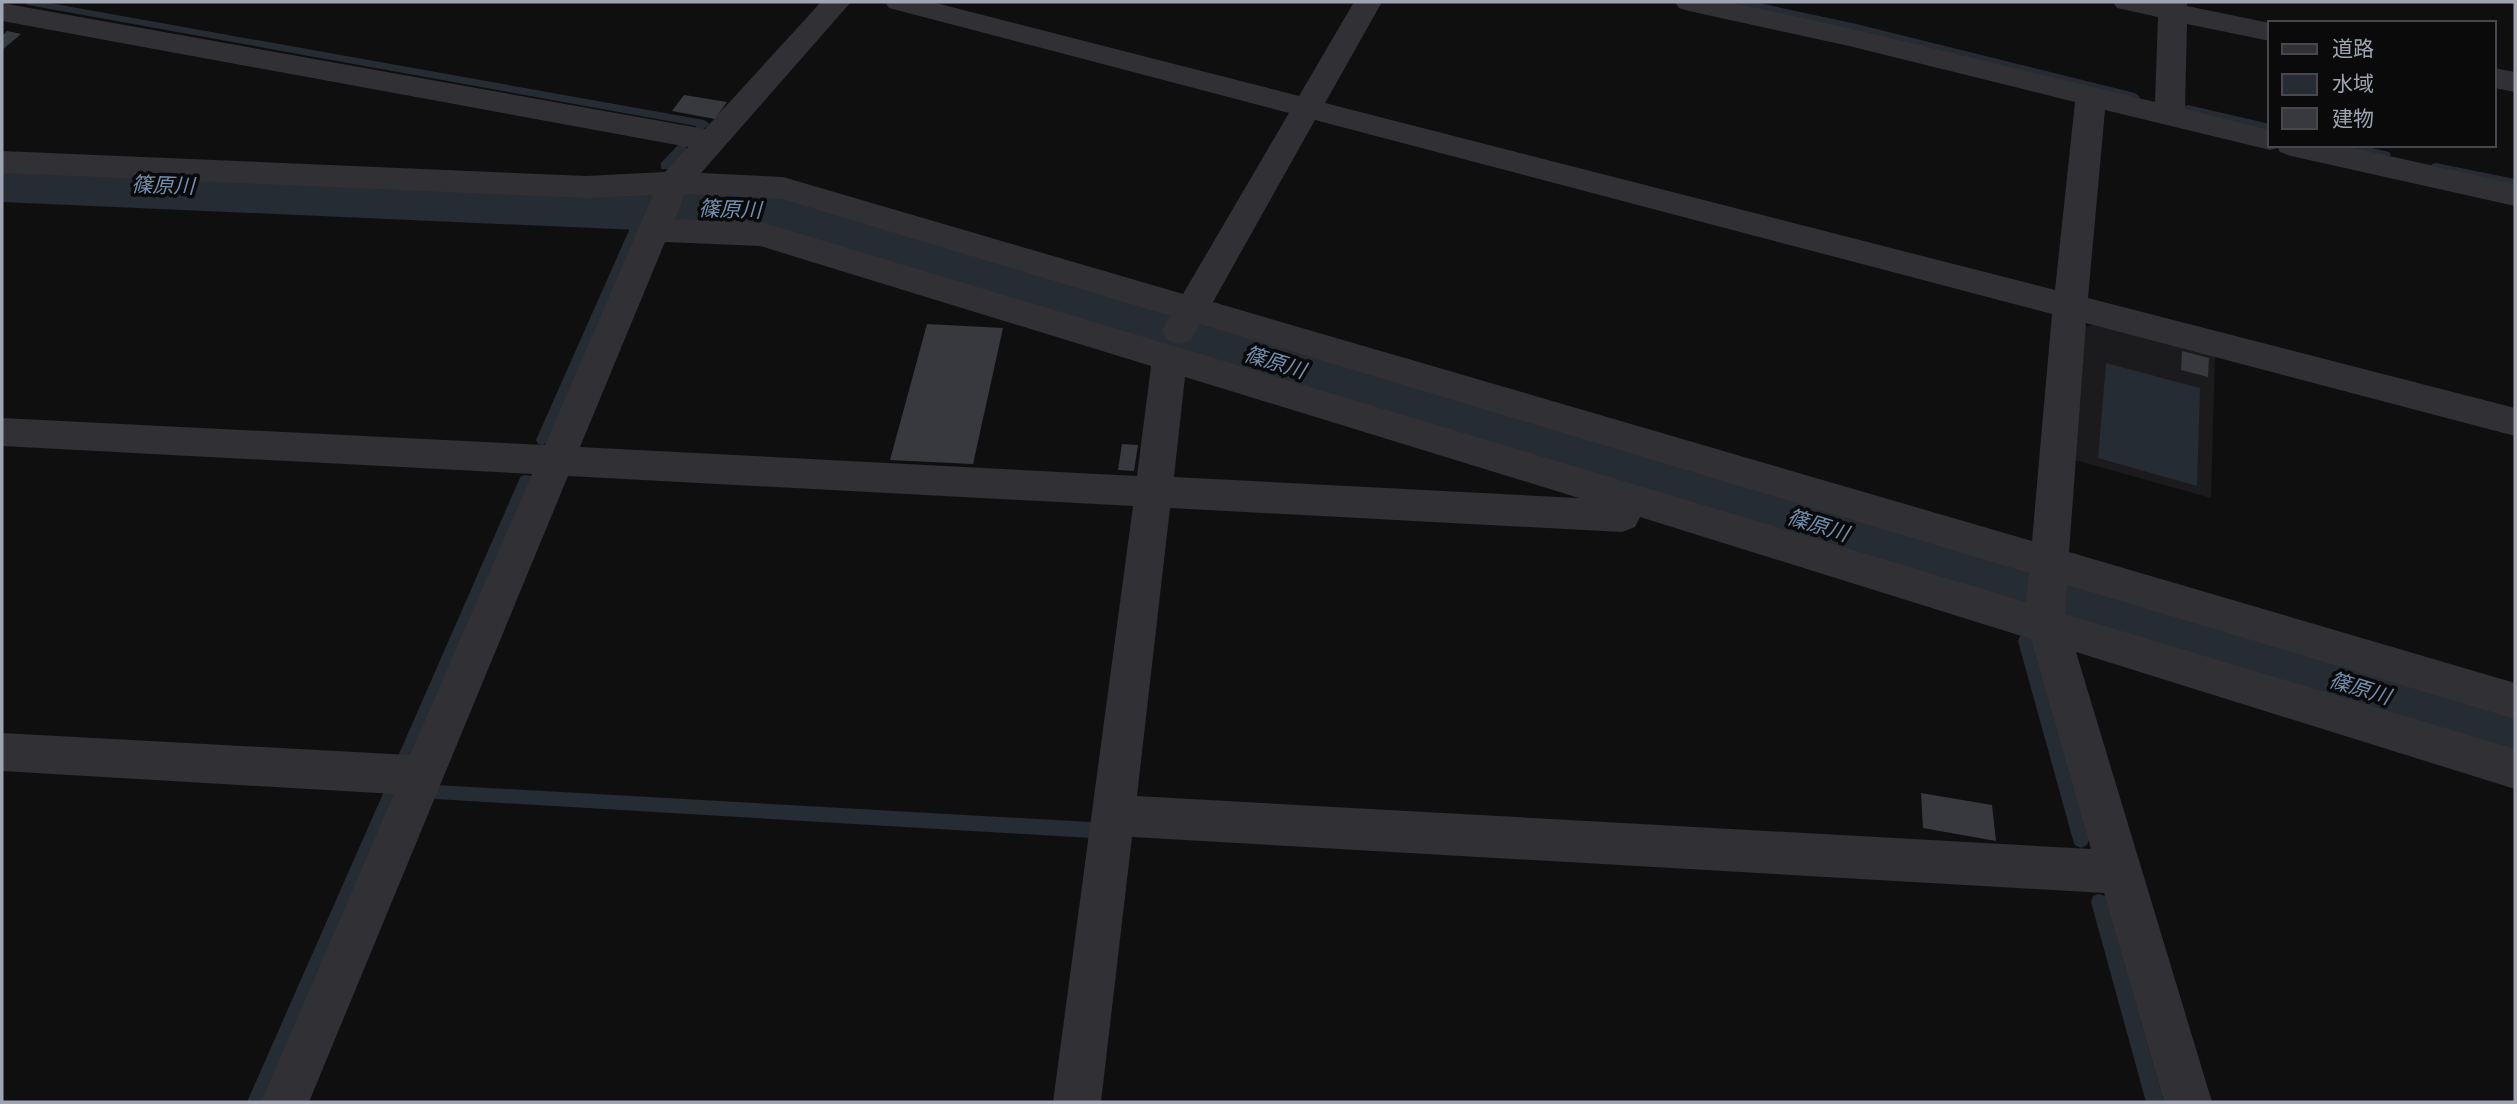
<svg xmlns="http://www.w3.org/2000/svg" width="2517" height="1104" viewBox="0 0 2517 1104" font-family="Poppins,'Noto Sans JP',sans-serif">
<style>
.built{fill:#1b1b1d}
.water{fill:#252c34}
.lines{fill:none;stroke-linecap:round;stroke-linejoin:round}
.stream{fill:#252c34;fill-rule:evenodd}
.river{fill:#252c34;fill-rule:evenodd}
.building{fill:#38393e}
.minor{fill:#303035;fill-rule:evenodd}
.labels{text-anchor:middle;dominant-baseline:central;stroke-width:7;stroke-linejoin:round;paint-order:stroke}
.water-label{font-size:21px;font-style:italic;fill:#738fb0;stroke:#0a0a0b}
</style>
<rect width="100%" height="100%" fill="#0f0f10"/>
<polygon class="built" points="2095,324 2215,355 2211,498 2075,460 2085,328"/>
<polygon class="water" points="2106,363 2200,388 2197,486 2098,458"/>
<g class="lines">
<g class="stream">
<polygon points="23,2 44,2 704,120 710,124 701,131 697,130 696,126 28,5"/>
<polygon points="1735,2 1754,2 1852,23 2135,93 2140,97 2135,101 1852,29 1740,5"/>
<polygon points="2188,105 2270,124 2270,132 2184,112 2184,106"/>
<polygon points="682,144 686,145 686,151 669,169 661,169 661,163 678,145"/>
<polygon points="2337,145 2360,145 2389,152 2391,155 2385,159 2338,148"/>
<polygon points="2436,163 2515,179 2515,187 2432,170 2432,164"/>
<polygon points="652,188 658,192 550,440 543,445 538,444 536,440 646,192"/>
<polygon points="526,475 531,476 533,480 415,754 412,759 407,761 402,759 399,754 519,480 521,476"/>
<polygon points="2009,576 2014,578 2022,605 2020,609 2015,611 2010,609 2002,582 2004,578"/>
<polygon points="2025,635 2030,636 2032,641 2089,840 2087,845 2081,848 2075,845 2073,840 2018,641 2020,636"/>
<polygon points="394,778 399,780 402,785 265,1102 247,1102 389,780"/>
<polygon points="436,785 1091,822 1097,825 1099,830 1097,835 1091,838 436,799 430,797 428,792 430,787"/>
<polygon points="2099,894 2105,896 2107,902 2164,1102 2146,1102 2091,902 2093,896"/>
</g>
<polygon class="river" points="2,154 775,186 2515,693 2515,777 773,236 2,202"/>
</g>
<g class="building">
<polygon points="7,31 21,34 2,50 2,36"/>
<polygon points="684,95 727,102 715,119 672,111"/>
<polygon points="927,324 1003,328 973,464 890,460"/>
<polygon points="2182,351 2209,358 2208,377 2181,370"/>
<polygon points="1122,444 1138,445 1134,471 1118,470"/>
<polygon points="1921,793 1992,805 1996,841 1923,828"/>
</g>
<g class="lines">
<g class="minor">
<path d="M821,2H851L701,173L783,177L1183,294L1289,113L889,8L885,2H932L1299,96L1354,2H1382L1325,103L2055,290L2075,102L1849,46L1689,11L1679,8L1675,2H1729L1849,28L2155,102L2158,17L2117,8L2113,2H2187V6L2270,23V41L2187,24L2185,109L2270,130V145H2340L2515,184V206L2291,156L2280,152L2278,148L2270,150L2105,110L2088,298L2515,408V436L2086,323L2069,552L2515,683V719L2067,585L2065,614L2515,749V789L2076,652L2212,1102H2164L2104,893L1132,837L1101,1102H1053L1133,506L568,476L309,1102H261L394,794L2,771V733L410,755L532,474L2,446V418L545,445L653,195L586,198L2,173V151L586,176L665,172L688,147L2,21V3L705,129ZM1315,120L2052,314L2032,541L1213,302ZM685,194L782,199L1170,316L1162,331L1167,340L1179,344L1191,340L1200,324L2029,573L2026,602L761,222L675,219ZM665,242L760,246L1151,366L1137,476L580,447ZM1185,377L1579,498L1174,477ZM1170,508L1622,532L1635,527L1640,517L2031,639L2091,849L1137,796Z"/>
<polygon points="2494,68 2515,72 2515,92 2494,88"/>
</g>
</g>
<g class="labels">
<g class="water-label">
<text transform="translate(163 185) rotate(2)">篠原川</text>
<text transform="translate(730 209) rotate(2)">篠原川</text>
<text transform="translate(1275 362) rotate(17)">篠原川</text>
<text transform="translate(1818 525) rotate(17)">篠原川</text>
<text transform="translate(2360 688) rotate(17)">篠原川</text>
</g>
</g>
<rect width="2517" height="1104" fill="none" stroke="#9fa4b2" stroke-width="7"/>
<rect x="2268" y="21" width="228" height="126" fill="#0a0a0b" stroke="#46484e" stroke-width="2"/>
<rect x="2282" y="44" width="35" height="10" fill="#303035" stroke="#46484e" stroke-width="2"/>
<text x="2332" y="56" font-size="21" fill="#9fa4b2">道路</text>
<rect x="2282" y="74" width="35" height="21" fill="#252c34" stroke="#46484e" stroke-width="2"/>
<text x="2332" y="91" font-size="21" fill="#9fa4b2">水域</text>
<rect x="2282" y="108" width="35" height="21" fill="#38393e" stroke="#46484e" stroke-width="2"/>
<text x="2332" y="126" font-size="21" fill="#9fa4b2">建物</text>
</svg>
